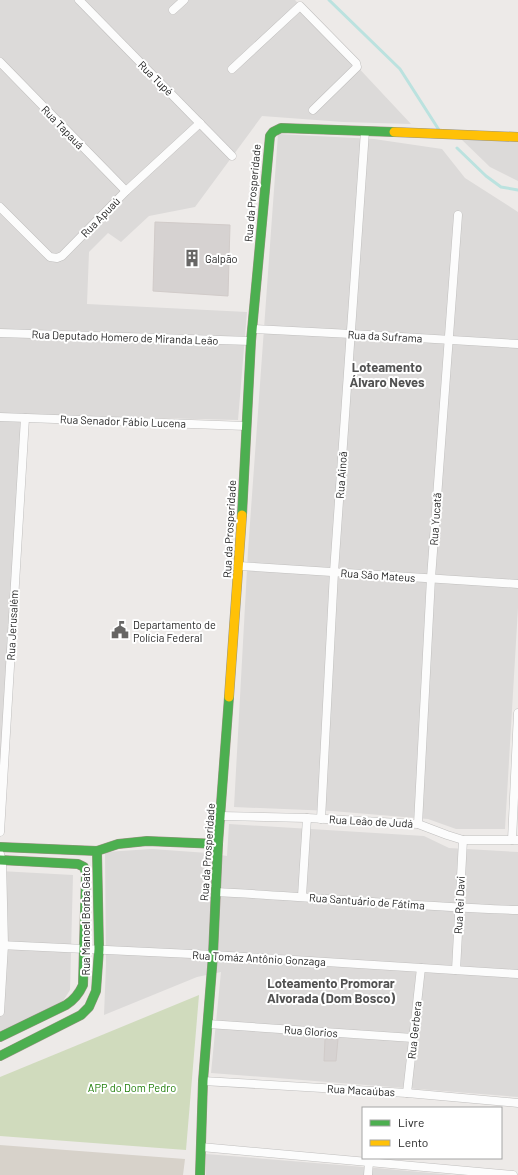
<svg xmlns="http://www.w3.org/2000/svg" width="518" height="1175" viewBox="0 0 518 1175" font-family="Barlow,sans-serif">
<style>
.residential{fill:#dcdad9}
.construction{fill:#d7d2ca}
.forest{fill:#d0dbbd}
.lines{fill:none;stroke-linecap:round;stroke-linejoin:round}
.stream{stroke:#bbe2df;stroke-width:3}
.building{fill:#d6d2d1;stroke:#d1cbc9}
.street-casing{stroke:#c0bfbe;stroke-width:9}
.fast-casing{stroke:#989380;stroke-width:10}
.slow-casing{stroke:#989380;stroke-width:10}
.street{stroke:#fcfcfc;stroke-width:8}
.fast{stroke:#4caf50;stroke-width:9}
.slow{stroke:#ffc107;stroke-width:9}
.labels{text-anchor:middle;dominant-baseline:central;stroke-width:4;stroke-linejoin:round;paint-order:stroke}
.street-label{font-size:11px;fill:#1f1f1f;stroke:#fff}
.poi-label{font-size:11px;fill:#1f1f1f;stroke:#fff;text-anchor:start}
.park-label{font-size:11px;fill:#217f0b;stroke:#fff}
.quarter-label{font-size:13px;font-weight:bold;fill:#525252;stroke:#fff}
</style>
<rect width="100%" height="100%" fill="#edeae8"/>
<g class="residential">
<polygon points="0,0 295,0 411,124 343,122 262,116 195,207 149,216 121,242 108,233 89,252 87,304 247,312 238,420 27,415 0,801"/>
<polygon points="278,134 374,139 442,149 465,178 518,212 518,608 505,829 456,829 428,819 332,811 234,807 248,551"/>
<polygon points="460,138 518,141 518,181 490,167"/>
<polygon points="229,824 424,836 449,848 518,852 518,1097 211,1073 221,972 197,977 104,1015 106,964 105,852 152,849 208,853 227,856"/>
<polygon points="0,871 73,875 70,990 63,1001 0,1036"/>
<polygon points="206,1154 376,1168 453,1175 206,1175"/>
</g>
<polygon class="construction" points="0,1145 185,1159 183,1175 0,1175"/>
<polygon class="forest" points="199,995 186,1150 0,1136 0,1077"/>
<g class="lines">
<g class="stream">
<polyline points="329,0 400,69 439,130"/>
<polyline points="457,148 486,176 501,187 518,190"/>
</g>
</g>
<g class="building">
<polygon points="155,222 230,225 228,296 153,291"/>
<polygon points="325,1039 338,1039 336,1061 324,1061"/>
</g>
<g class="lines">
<g class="street-casing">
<g id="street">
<polyline points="79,0 232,156"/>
<polyline points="173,10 184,0"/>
<polyline points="0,62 126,191"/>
<polyline points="232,69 300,6 356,63 357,67 313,110"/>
<polyline points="0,207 50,257 57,258 62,256 126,191 200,123"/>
<polyline points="252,329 351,334 518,344"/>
<polyline points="0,333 251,341"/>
<polyline points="0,417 246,426"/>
<polyline points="239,566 518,584"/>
<polyline points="221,816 307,818 418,824 447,835 463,840 518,840"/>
<polyline points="321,819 334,572 365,131"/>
<polyline points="418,824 431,578 458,215"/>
<polyline points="0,832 25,418"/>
<polyline points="512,840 518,713"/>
<polyline points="0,854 2,861 4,945 0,1012"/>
<path d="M216,892C317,897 417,907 518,910"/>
<polyline points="302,896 307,818"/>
<polyline points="0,945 213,955 518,974"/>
<polyline points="456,970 463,840"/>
<polyline points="208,1024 413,1038"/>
<polyline points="203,1081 407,1093 518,1103"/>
<polyline points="407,1093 421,968"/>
<polyline points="201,1147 513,1175"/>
<polyline points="368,1175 369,1162"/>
</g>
</g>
<g class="fast-casing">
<g id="fast">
<polyline points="242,515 251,341 270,136 273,132 281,128 394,132"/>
<polyline points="0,847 97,851 118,844 147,841 218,844"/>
<path d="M0,860L78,864L84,867L86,873L83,985C79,994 74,1000 66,1005L0,1037"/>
<polyline points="0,1056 81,1015 89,1007 96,991 99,949 97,851"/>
<polyline points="200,1175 203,1081 213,955 218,844 229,697"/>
</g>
</g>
<g class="slow-casing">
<g id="slow">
<polyline points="394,132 518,137"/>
<polyline points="229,697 242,515"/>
</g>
</g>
<use href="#street" class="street"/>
<use href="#fast" class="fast"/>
<use href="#slow" class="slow"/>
</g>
<defs>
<g id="building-bare" transform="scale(1.38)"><path d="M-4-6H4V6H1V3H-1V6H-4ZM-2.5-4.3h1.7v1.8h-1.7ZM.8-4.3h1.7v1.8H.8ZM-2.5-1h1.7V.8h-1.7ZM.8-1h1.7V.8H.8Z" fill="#676665" stroke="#fff" stroke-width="2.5" paint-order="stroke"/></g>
<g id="civic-bare" transform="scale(1.38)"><path d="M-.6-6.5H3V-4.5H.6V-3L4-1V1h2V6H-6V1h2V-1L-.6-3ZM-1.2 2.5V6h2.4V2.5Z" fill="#676665" stroke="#fff" stroke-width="2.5" paint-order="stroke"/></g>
</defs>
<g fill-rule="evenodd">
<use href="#building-bare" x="192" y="258"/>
<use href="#civic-bare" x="120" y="630"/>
</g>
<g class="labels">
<g class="street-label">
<text transform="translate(156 78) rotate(45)">Rua Tupé</text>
<text transform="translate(63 127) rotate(46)">Rua Tapauá</text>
<text transform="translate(252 193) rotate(-85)">Rua da Prosperidade</text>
<text transform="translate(100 217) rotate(-46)">Rua Apuaú</text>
<text transform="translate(385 336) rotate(3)">Rua da Suframa</text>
<text transform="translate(125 337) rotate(2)">Rua Deputado Homero de Miranda Leão</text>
<text transform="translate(123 421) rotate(2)">Rua Senador Fábio Lucena</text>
<text transform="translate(341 475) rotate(-86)">Rua Ainoã</text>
<text transform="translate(435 519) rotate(-86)">Rua Yucatã</text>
<text transform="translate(229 529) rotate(-87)">Rua da Prosperidade</text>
<text transform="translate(378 575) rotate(4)">Rua São Mateus</text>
<text transform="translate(12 625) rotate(-87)">Rua Jerusalém</text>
<text transform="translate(371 821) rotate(3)">Rua Leão de Judá</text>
<text transform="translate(207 852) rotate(-86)">Rua da Prosperidade</text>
<text transform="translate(367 901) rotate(4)">Rua Santuário de Fátima</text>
<text transform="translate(459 905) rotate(-87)">Rua Rei Davi</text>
<text transform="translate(85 921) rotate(-90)">Rua Manoel Borba Gato</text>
<text transform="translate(259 958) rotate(3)">Rua Tomáz Antônio Gonzaga</text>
<text transform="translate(414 1030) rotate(-84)">Rua Gerbera</text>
<text transform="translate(311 1031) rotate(4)">Rua Glorios</text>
<text transform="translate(361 1090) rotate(3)">Rua Macaúbas</text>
</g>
<g class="poi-label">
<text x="205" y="258">Galpão</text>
<text x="133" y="624">Departamento de<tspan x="133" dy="13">Polícia Federal</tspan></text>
</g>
<g class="park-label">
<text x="132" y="1087">APP do Dom Pedro</text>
</g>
<g class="quarter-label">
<text x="387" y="367">Loteamento<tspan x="387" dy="15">Álvaro Neves</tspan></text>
<text x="331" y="983">Loteamento Promorar<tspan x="331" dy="15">Alvorada (Dom Bosco)</tspan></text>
</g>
</g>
<rect x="362" y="1107" width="140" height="52" fill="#ffffff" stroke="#a5a5a5"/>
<rect x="370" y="1120" width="20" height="6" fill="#4caf50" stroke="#a5a5a5"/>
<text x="398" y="1127" font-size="12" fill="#1f1f1f">Livre</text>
<rect x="370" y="1140" width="20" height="6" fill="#ffc107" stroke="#a5a5a5"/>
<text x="398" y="1147" font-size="12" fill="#1f1f1f">Lento</text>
</svg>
